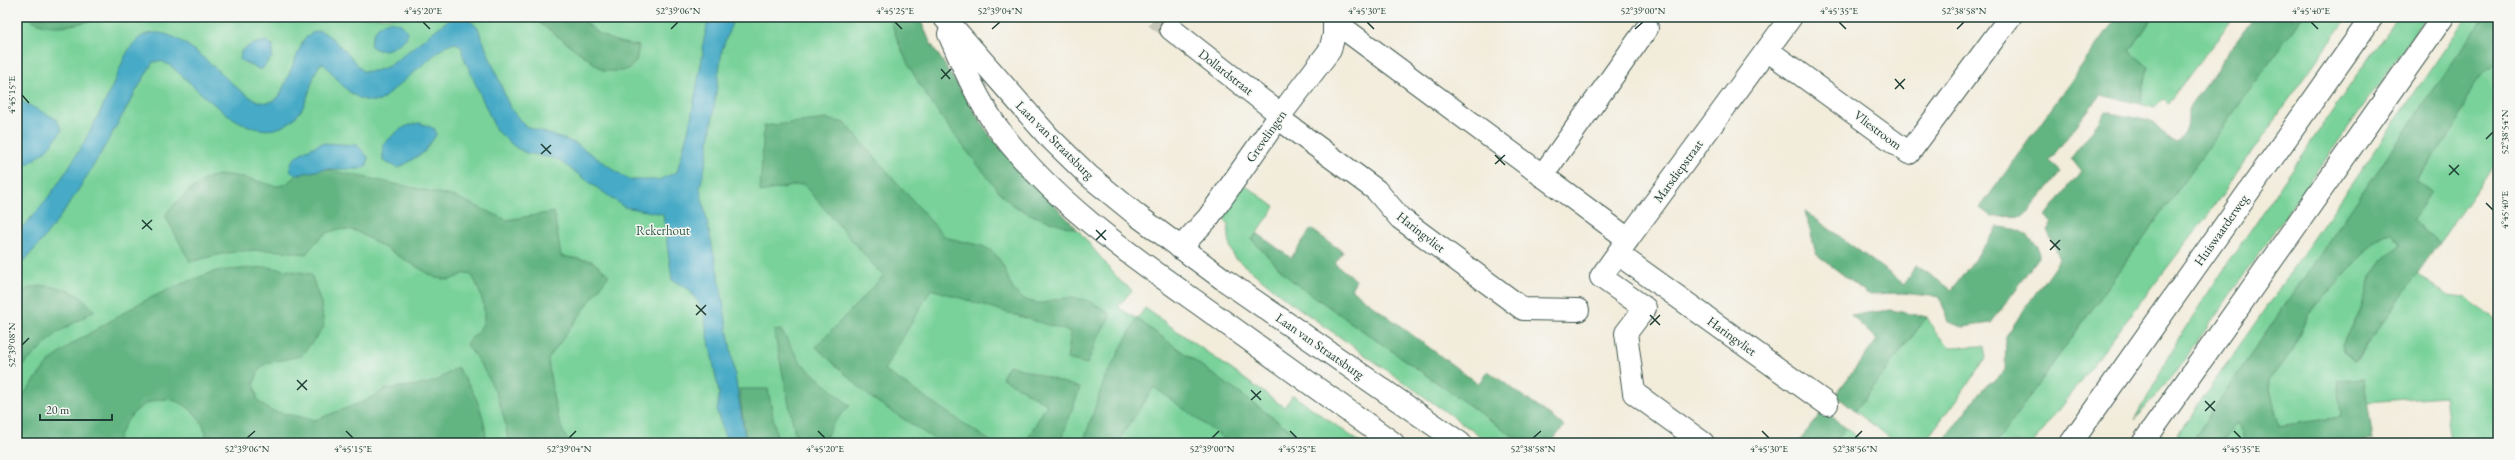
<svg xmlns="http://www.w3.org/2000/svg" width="2515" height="460" viewBox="0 0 2515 460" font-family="'EB Garamond',serif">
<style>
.green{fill:#78d299;stroke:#4c8866}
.forest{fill:#62b481;stroke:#40785a}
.water{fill:#47aac6;stroke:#33747d}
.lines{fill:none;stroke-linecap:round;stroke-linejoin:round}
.street-tunnel{stroke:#c8c9ba;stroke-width:22;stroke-dasharray:22 11;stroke-linecap:butt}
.street-casing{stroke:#3f574d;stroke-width:24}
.secondary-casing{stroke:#3f574d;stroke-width:24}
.highway-casing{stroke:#3f574d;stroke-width:24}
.street{stroke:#fff;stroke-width:22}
.secondary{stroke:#fff;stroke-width:22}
.highway{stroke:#fff;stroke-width:22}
.ticks{fill:none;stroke:#1f3d34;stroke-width:1.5}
.labels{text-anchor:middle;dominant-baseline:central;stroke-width:3;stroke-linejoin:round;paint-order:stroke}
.street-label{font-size:13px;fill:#1f3d34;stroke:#f6f6f2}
.park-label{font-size:13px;fill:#315b48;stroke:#f6f6f2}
.neatline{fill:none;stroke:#1f3d34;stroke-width:1.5}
.ticks-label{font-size:10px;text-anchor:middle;fill:#1f3d34}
</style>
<rect width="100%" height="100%" fill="#f6f6f2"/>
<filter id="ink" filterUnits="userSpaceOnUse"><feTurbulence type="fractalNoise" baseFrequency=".025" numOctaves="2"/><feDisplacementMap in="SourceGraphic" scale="8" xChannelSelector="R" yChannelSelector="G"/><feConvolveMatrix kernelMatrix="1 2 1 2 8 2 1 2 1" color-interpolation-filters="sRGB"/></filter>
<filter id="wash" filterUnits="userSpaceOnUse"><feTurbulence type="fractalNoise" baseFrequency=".012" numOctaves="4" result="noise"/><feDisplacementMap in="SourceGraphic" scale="16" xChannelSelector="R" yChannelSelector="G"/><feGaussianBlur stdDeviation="0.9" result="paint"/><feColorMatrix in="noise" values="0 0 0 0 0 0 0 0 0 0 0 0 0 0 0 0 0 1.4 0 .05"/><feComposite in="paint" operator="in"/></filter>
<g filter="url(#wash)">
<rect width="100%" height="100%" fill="#f2ecdb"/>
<g class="green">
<polygon points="17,17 919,17 930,42 990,136 1078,230 1120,281 1132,290 1118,307 1137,319 1145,308 1284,407 1293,395 1361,443 17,443"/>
<polygon points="2153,17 2234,17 2168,103 2164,99 2155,108 2140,104 2148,67 2130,51"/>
<polygon points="2302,17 2347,17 2212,209 2033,443 1996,443"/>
<polygon points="2397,17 2426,17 2177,370 2135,420 2182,333 2221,273"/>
<polygon points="2467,17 2484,17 2190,443 2172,443"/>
<path d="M2498,65V159L2439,243L2412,220L2431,192L2416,181C2428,163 2442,146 2453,128C2465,109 2472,72 2498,65Z"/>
<path d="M1242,183L1275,207L1252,240L1292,281L1523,443H1490L1290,302L1235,258C1228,247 1230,239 1228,227C1228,223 1223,217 1220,213Z"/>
<polygon points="2391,233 2402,244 2384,259 2372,275 2359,314 2342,345 2344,352 2356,361 2417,273 2448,296 2466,298 2498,321 2498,443 2450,443 2444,396 2367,402 2364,379 2341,417 2279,426 2268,381 2292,351 2308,315 2373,242 2384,235"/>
<polygon points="1927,317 1935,332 1950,347 1984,346 1986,359 1924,443 1897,443 1855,411"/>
<polygon points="2237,422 2246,443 2221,443"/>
<polygon points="1846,428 1866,443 1835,443"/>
</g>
<g class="forest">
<path d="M28,17H104C81,23 49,34 28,17Z"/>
<path d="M532,17H580C602,38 609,41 639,46L636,61L630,68L623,71H604Z"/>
<path d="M890,17H919L930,42L990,136L1078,230C1057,223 1033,218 1013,205C1001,197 991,180 981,169C945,123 905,74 890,17Z"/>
<polygon points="2117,17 2153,17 2130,51 2148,67 2140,104 2100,95 2049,161 2061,172 2025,216 1992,217 1980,208"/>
<path d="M2254,17H2302L1996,443H1942L1985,386L1995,380L2005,370L2006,336L2060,258L2047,230L2052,223L2045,217L2081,171L2071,158L2106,112L2154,122L2168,139L2176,142C2189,133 2188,123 2188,109Z"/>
<path d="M2484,17H2498V65C2471,72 2466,110 2452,130C2441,147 2428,163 2416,180L2432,192L2412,220L2439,243L2355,361L2344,352L2342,345L2359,314L2372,275L2384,259L2401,244L2391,233L2384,235L2373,242L2308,315L2292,351L2268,381L2279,426L2341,417L2337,381L2364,379L2373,440L2357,443H2246L2237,423L2221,443H2190Z"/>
<path d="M827,119L845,123L943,235C960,245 982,240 996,255C1012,273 1004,297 1037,303C1045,304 1051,300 1058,299C1080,295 1095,302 1111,315L1098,337L1087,364L1067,359L1071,332L931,289L884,370L993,443H940L870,397L816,347L883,276L803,184L760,192L764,126Z"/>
<path d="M325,169L456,197L507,220L554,212L561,256L592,261L609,275L548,359C552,387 554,418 569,443H508C505,406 489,373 466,344C471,338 479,332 482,325C489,311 478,285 471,274L466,273L450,280L436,278L356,231C330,226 322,234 306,254C258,247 237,249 190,262L166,217L167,212C213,166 215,170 275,186C289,186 287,181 297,175C304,171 317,171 325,169Z"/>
<path d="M1805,211L1904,284L1916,265L1952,290L1998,227C2021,229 2021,230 2038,246L2039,258L1991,323L1963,327L1948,322L1940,297L1902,293L1868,294L1816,254Z"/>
<polygon points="1311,229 1343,252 1335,264 1356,280 1351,289 1478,384 1488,371 1564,426 1553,440 1557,443 1523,443 1292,281 1252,240 1257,233 1291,258"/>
<path d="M267,267L311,274L321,303L324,327L301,356L267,363L260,368L254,383L258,401L271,411L315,420L365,401L386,389L426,384L438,380L457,367C474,391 486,413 486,443H207C207,431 202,421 194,413C163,382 126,408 117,443H17V403L48,363L69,346L138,304L176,286L216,271Z"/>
<path d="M41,286C64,286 80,292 94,311L57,333L17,371V295L29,288Z"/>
<polygon points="1891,310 1927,317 1855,411 1835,395 1877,340 1851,315"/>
<polygon points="1137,319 1308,443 1230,443 1154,387 1117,443 1095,443 1085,437 1105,378"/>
<path d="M781,330L801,363L850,406C840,416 826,428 826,443H797L774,331Z"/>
<polygon points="1009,365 1080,388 1060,443 1025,443 1047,404 1002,378"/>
<polygon points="739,389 768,389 778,443 746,443"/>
<polygon points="1823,410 1846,428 1835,443 1798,443"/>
</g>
<g class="water">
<path d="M452,17H466L478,28L510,108L525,126L575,143L629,180H658L677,172L690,123L703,53L702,48L709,17H734L722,50L707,158L700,188L720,283L746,443H727L717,412L719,393L703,310L689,289L672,280L663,214L624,207L557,159L526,153L515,147L496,130L462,53V48L456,43L446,45L380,101C353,104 341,83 325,65L321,63C310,77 311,98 299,113C260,161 203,93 171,66L161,61L153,62C113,129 73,213 17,268V232C56,197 94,128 115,80C122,64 129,40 147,34C195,20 251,132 280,95L304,39C308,36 313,31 318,31C329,30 355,63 363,71C374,72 382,70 392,64Z"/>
<path d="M389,21L401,24L407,31V37C398,46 381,57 370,45C373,32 376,25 389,21Z"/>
<polygon points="267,41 273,46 272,57 261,70 240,60 241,51 252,44"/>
<path d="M17,99L56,119L62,130C50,148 37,161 17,169Z"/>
<path d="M420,123L435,129L436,135L424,152L399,168L383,161V145C395,133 402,125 420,123Z"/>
<path d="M322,143L357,145L368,157L367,165L360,169H325L296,175L291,172C286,156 310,149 322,143Z"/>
</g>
</g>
<g filter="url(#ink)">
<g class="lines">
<polyline class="street-tunnel" points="1155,17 1171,29"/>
<g class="street-casing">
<g id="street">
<polyline points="1335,22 1628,239 1791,17"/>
<polyline points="1171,29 1281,115"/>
<polyline points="1767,50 1909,153 2010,17"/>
<polyline points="1278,118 1376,190 1400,218 1523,309 1578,310"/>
<polyline points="1542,176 1647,28"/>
<polyline points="1628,239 1601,277 1645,308 1626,333 1634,393 1703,443"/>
<polyline points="1180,248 1208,218 1278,118 1330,50 1334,35 1334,17"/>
<polyline points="1618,254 1827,404"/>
</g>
</g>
<g class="secondary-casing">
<g id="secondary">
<polyline points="944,17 1048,136 1089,176 1138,216 1223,279 1460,443"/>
<path d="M949,34C963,66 977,99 997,127C1050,199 1126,252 1198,303C1263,350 1328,396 1393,443"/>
</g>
</g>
<g class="highway-casing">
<g id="highway">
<polyline points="2071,443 2372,17"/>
<polyline points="2143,443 2443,17"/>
</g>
</g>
<use href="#street" class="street"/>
<use href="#secondary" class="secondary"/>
<use href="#highway" class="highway"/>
</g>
</g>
<path class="ticks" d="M423,22L430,29M895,22L902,29M1367,22L1374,29M1839,22L1846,29M2311,22L2318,29M671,29L678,22M992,29L1000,22M1635,29L1643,22M1957,29L1964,22M941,69L950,79M941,79L951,69M1895,79L1904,89M1895,89L1905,79M22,95L29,103M2486,139L2493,132M541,144L551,154M541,154L551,145M1495,155L1505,165M1495,164L1505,155M2449,165L2459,175M2449,175L2459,165M2486,203L2493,210M142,220L152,230M142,229L152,220M1096,230L1106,240M1096,240L1106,230M2050,240L2060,250M2050,250L2060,240M696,305L706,315M696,315L706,305M1650,315L1660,325M1650,325L1660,315M22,345L29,338M297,380L307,390M297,390L307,380M1251,390L1261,400M1251,400L1261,391M2205,401L2215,411M2205,411L2215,401M346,431L353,438M818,431L825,438M1290,431L1297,438M1762,431L1769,438M2234,431L2241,438M247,438L255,431M569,438L576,431M1212,438L1219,431M1533,438L1541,431M1855,438L1862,431"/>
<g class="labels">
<g class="street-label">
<text transform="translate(1226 72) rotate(38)">Dollardstraat</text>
<text transform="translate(1878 130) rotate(37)">Vliestroom</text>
<text transform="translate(1266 136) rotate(-55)">Grevelingen</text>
<text transform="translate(1055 140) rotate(45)">Laan van Straatsburg</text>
<text transform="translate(1678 171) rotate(-54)">Marsdiepstraat</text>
<text transform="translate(2221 230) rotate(-55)">Huiswaarderweg</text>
<text transform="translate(1421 232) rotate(38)">Haringvliet</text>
<text transform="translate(1732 336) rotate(36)">Haringvliet</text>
<text transform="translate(1320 346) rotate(35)">Laan van Straatsburg</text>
</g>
<g class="park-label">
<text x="663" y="230">Rekerhout</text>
</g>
</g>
<rect width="2515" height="460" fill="none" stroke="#f6f6f2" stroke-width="44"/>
<path d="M40 414v6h72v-6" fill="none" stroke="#1f3d34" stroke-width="2"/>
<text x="46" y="414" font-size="12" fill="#1f3d34" stroke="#f6f6f2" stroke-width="3" paint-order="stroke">20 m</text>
<rect x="22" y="22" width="2471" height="416" class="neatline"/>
<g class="ticks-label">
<text x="423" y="14">4°45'20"E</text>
<text x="678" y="14">52°39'06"N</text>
<text x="895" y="14">4°45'25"E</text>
<text x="1000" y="14">52°39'04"N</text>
<text x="1367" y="14">4°45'30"E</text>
<text x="1643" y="14">52°39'00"N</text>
<text x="1839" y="14">4°45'35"E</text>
<text x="1964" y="14">52°38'58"N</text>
<text x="2311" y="14">4°45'40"E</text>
<text transform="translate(11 95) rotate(-90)" y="4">4°45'15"E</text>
<text transform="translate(2504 132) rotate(-90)" y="4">52°38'54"N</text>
<text transform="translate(2504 210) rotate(-90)" y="4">4°45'40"E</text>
<text transform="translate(11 345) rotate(-90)" y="4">52°39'08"N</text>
<text x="247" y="452">52°39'06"N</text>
<text x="353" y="452">4°45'15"E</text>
<text x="569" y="452">52°39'04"N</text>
<text x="825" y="452">4°45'20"E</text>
<text x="1212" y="452">52°39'00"N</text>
<text x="1297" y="452">4°45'25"E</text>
<text x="1533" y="452">52°38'58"N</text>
<text x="1769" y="452">4°45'30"E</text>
<text x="1855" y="452">52°38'56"N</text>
<text x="2241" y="452">4°45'35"E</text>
</g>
</svg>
